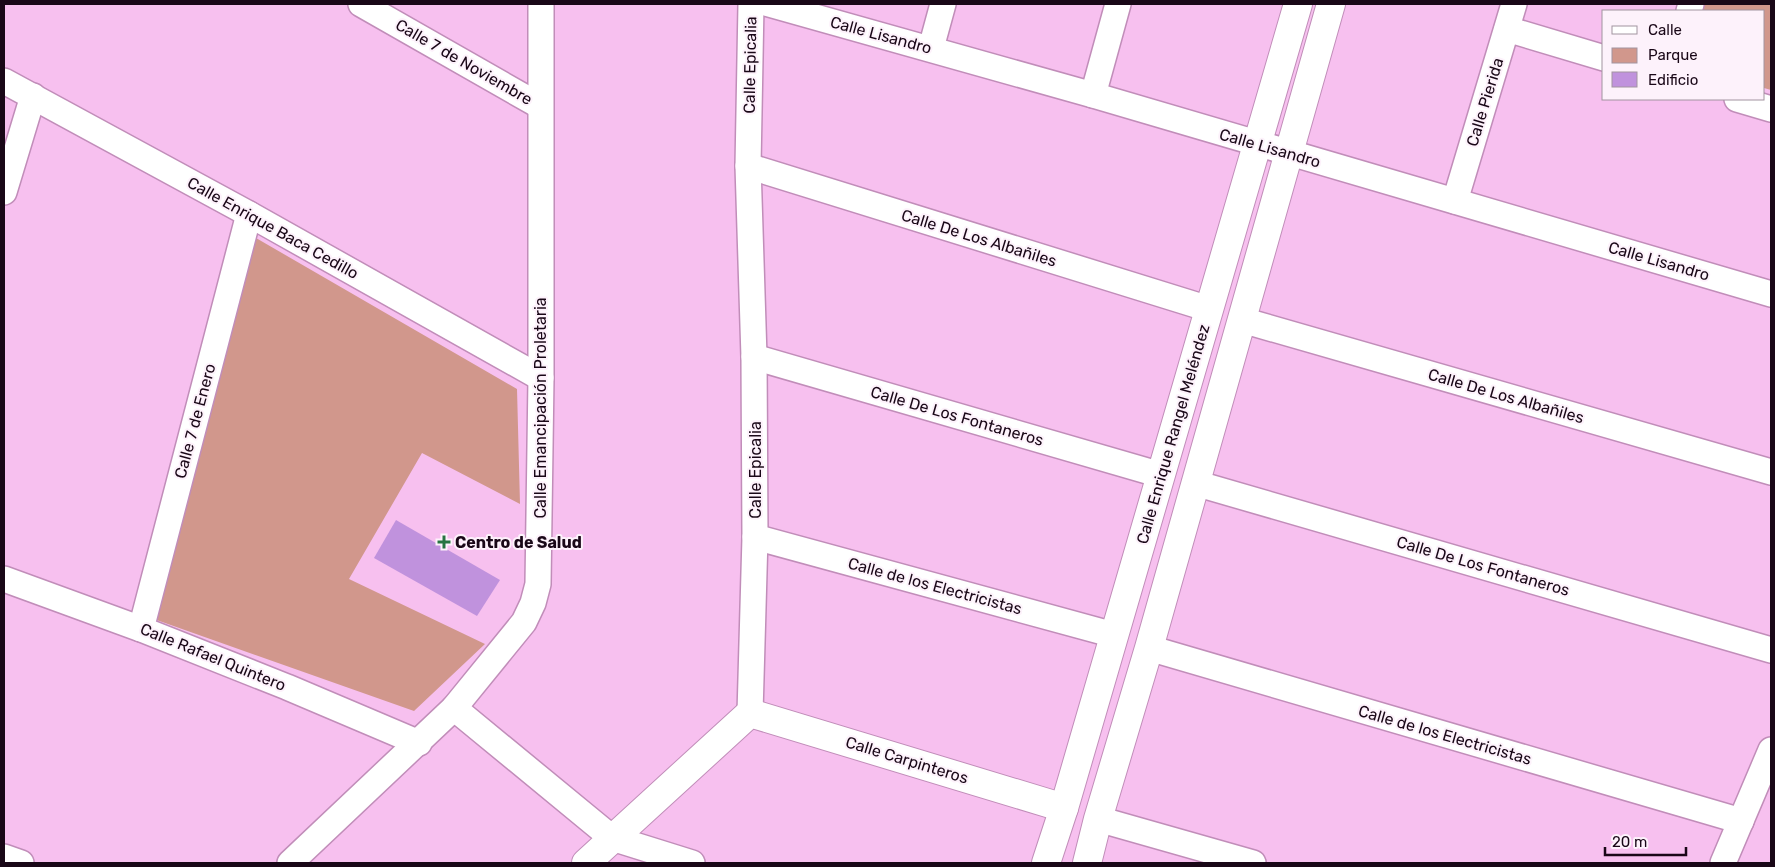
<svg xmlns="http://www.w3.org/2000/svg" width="1775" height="867" viewBox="0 0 1775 867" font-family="Rubik,sans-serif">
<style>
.green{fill:#d1978c}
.building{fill:#c092dd}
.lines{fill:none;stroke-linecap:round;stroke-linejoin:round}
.minor-casing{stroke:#c18db9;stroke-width:28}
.tertiary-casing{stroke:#c18db9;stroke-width:30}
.minor{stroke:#fff;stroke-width:25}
.tertiary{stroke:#fff;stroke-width:28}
.poi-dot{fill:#287442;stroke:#fdf2fb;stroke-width:2}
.labels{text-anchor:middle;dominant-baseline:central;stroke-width:4;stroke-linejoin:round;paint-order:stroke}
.street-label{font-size:16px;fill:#190717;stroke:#fdf2fb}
.poi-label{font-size:16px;font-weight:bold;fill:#190717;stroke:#fdf2fb;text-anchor:start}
</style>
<rect width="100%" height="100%" fill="#f7c0ef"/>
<g class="green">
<polygon points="1704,4 1771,4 1771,90 1764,88 1764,11 1702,11"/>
<polygon points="256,238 517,389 520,504 422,453 349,579 485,644 414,711 151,618"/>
</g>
<polygon class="building" points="396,520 500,580 477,616 374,558"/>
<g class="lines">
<g class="minor-casing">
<g id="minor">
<polyline points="361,4 540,106"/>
<polyline points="769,4 1093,95 1771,294"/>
<polyline points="1689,11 1691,4"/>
<polyline points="1507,29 1604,58"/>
<polyline points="931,48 943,4"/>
<polyline points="4,81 249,214 541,378"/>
<polyline points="1093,95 1118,4"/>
<polyline points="1737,99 1771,109"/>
<polyline points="748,166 1209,309"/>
<polyline points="4,192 33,96"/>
<polyline points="1455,201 1514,4"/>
<polyline points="1242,320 1771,472"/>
<polyline points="754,357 1161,475"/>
<polyline points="1195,483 1771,650"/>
<polyline points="755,537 1114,635"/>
<polyline points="4,579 141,629 287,687 419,743"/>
<polyline points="141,629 249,214"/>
<polyline points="1149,648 1741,821"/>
<polyline points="454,708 612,838 692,863"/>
<polyline points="750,713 755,537 754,357 748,166 751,4"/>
<polyline points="1098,819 1253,863"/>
<polyline points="4,857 21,863"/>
<polyline points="290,863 454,708 524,622 533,603 538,584 541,378 541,4"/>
<polyline points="1723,863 1771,750"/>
</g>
</g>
<g class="tertiary-casing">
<g id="tertiary">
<polyline points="586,863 750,713 1064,808"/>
<polyline points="1046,863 1064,808 1298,4"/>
<polyline points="1087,863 1098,819 1149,648 1331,4"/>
</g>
</g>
<use href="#minor" class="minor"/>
<use href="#tertiary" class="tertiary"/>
</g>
<path class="poi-dot" d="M441.5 534.5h5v5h5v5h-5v5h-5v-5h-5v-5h5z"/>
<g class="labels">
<g class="street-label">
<text transform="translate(881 35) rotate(15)">Calle Lisandro</text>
<text transform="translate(464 62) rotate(30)">Calle 7 de Noviembre</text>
<text transform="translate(750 65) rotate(-89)">Calle Epicalia</text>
<text transform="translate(1485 102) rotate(-73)">Calle Pierida</text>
<text transform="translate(1270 148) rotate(16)">Calle Lisandro</text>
<text transform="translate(273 228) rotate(29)">Calle Enrique Baca Cedillo</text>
<text transform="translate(979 238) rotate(17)">Calle De Los Albañiles</text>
<text transform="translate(1659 261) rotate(16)">Calle Lisandro</text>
<text transform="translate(1506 396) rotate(16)">Calle De Los Albañiles</text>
<text transform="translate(540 408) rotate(-90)">Calle Emancipación Proletaria</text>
<text transform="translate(957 416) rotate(16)">Calle De Los Fontaneros</text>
<text transform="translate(195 421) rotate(-75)">Calle 7 de Enero</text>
<text transform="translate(1173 434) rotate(-74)">Calle Enrique Rangel Meléndez</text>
<text transform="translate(755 470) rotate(-90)">Calle Epicalia</text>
<text transform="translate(1483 566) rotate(16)">Calle De Los Fontaneros</text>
<text transform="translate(935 586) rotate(15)">Calle de los Electricistas</text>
<text transform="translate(213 657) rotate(22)">Calle Rafael Quintero</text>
<text transform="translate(1445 735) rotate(16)">Calle de los Electricistas</text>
<text transform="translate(907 760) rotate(17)">Calle Carpinteros</text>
</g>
<g class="poi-label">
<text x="455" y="542">Centro de Salud</text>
</g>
</g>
<rect width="1775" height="867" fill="none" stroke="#190717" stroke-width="10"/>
<rect x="1602" y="10" width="162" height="90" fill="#fdf2fb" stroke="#a294a0"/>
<rect x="1612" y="26" width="25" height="8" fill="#ffffff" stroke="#a294a0"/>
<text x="1648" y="35" font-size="15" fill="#190717">Calle</text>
<rect x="1612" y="48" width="25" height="15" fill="#d1978c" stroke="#a294a0"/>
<text x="1648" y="60" font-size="15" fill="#190717">Parque</text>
<rect x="1612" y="72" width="25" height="15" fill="#c092dd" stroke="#a294a0"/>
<text x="1648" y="85" font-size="15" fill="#190717">Edificio</text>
<path d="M1605 847v8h81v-8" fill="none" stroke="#190717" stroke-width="2.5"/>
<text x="1612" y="847" font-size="15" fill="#190717" stroke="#fdf2fb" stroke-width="4" paint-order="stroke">20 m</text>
</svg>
